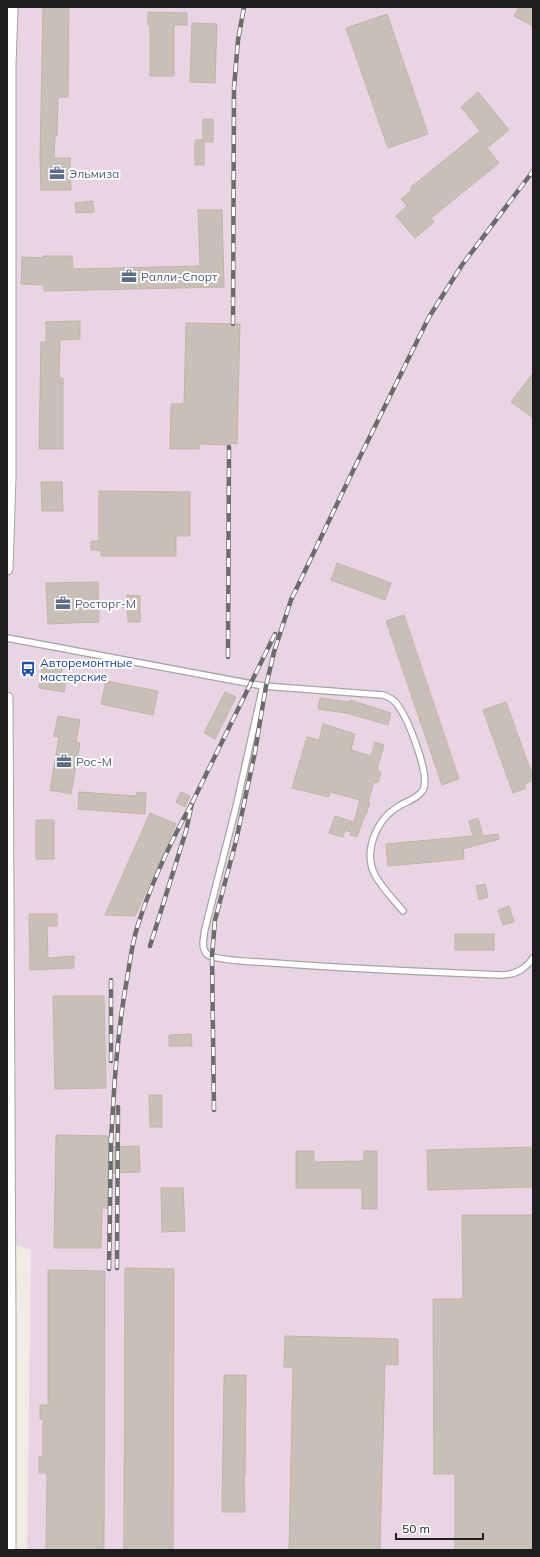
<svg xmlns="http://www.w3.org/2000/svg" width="540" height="1557" viewBox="0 0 540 1557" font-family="Mulish,sans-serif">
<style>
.industrial{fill:#e9d4e4}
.building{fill:#c8bfb6;stroke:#c3b4a4}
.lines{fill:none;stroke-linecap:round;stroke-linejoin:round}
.service-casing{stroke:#a5a5a5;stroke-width:8}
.minor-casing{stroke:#a5a5a5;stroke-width:13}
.service{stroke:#fff;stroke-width:5.5}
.minor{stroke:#fff;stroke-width:11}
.rail-casing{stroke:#6c6c6c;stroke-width:4.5}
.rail{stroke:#fff;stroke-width:3;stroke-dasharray:9;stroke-linecap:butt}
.labels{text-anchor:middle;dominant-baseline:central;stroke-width:4;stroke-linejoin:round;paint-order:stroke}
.service-label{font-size:12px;fill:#4e5e75;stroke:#fff;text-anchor:start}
.transit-label{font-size:12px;fill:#164399;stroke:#fff;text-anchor:start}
</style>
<rect width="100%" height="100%" fill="#f0ece3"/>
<polygon class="industrial" points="7,7 533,7 533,1550 27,1550 31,1250 7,1242"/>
<g class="building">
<polygon points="43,7 69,7 68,97 58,97 57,136 55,136 54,158 70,158 71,190 41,190 40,159"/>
<polygon points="519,7 533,7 533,26 514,16"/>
<polygon points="148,12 187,13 187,25 174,25 174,76 150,76 150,25 148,25"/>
<polygon points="387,14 428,134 388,148 346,28"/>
<polygon points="192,23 217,24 215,83 190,82"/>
<polygon points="478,92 509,130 487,148 499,163 431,218 434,222 415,238 396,216 407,206 401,199 412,190 410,188 480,131 461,107"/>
<polygon points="203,119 213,119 213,142 204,142 204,165 195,165 195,140 203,140"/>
<polygon points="93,201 94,212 76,213 75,203"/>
<polygon points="198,210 222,210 224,287 44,291 44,285 21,284 22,257 43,258 43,256 72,256 73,269 200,266"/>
<polygon points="80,321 80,339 60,340 59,378 63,378 63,449 39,449 41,342 46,342 46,322"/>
<polygon points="186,323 240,324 237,444 230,443 230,445 199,444 199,449 170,449 171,404 184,404"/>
<polygon points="533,373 533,418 511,402"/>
<polygon points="41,482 62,482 63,511 42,511"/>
<polygon points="99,491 190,492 190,536 176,536 176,556 101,556 101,550 91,550 91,541 99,541"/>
<polygon points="337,563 391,583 385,600 331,580"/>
<polygon points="98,582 99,622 48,624 46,583"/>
<polygon points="127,595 140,596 140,622 128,622"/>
<polygon points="404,615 459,779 442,785 386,621"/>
<polygon points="43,661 63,664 60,681 66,682 64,692 39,688"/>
<polygon points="106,681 158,691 153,715 101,704"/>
<polygon points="225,692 236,697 215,739 204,733"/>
<polygon points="320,698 349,702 350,700 391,713 388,725 346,713 318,709"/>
<polygon points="506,702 533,777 533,780 524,784 526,788 513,793 483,710"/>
<polygon points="58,716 80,720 76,742 80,743 71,794 50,790 59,737 54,736"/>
<polygon points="323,724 355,734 351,750 371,756 375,742 384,745 377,770 381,772 378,783 374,782 368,802 370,802 366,815 365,814 357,837 350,835 351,832 345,830 343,837 329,833 335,816 354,822 360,800 330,792 329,797 292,788 307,737 319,740"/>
<polygon points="79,792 137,796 137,792 146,793 145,814 78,809"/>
<polygon points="181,792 190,796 185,807 176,802"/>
<polygon points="150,813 176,824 135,916 105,915"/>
<polygon points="478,818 483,836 498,834 499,839 463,849 464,859 388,866 386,844 473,836 469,821"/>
<rect x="36" y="820" width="18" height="39"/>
<polygon points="485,884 488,897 479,900 476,886"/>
<polygon points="509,906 514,922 503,925 498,910"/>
<polygon points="29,914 57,914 57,926 47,926 48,958 74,956 74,968 30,970"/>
<rect x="455" y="934" width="39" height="16"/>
<polygon points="53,996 104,996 106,1088 55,1089"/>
<polygon points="191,1034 192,1046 169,1046 169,1035"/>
<polygon points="149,1095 162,1095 162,1127 150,1127"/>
<polygon points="56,1135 108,1136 108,1147 139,1146 140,1172 108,1173 108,1208 102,1208 101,1248 54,1248"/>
<polygon points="533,1147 533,1187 428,1190 427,1150"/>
<polygon points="296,1151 314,1151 314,1162 364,1161 364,1151 377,1151 377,1209 362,1209 362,1188 296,1188"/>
<polygon points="161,1188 183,1188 185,1231 162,1232"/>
<polygon points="462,1215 533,1215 533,1550 455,1550 455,1474 434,1474 433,1299 463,1299"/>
<polygon points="125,1268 174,1269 173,1550 124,1550"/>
<polygon points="48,1270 105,1271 104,1550 46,1550 47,1473 39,1473 39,1457 43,1457 43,1419 40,1419 40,1405 48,1405"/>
<polygon points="285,1336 398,1339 398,1365 385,1364 380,1550 289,1550 293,1367 284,1367"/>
<polygon points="224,1375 246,1375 245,1476 244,1476 245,1512 222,1512"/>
</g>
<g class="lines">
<g class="service-casing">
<g id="service">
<path d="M7,638L263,686L236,807L205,929C204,937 200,949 208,955C217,961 262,962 274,963C351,969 427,972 503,975C517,974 525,969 533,958"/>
<path d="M263,686L383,695C390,697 395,700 399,707C408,720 431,776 423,790C418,799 404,802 396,808C376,821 363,852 375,875C382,888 393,899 403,911"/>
</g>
</g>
<g class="minor-casing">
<g id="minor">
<polyline points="7,569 10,476 10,66 12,7"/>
<polyline points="7,698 10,1317 10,1550"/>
</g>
</g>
<use href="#service" class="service"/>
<use href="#minor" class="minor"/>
<g class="rail-casing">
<g id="rail">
<polyline points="233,324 234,88 238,40 244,7"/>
<polyline points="228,657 229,447"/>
<polyline points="192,803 275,634"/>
<polyline points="111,1061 111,980"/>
<polyline points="214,1110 212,956 215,920 236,841 255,752 266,686 274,652 291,600 349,479 429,317 462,265 533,171"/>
<path d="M111,1142C114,1087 117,1033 127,979C130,962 132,944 137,928C150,886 171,841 192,803L186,831L150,946"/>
<polyline points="117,1268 118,1107"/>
<polyline points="109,1269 111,1137"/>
</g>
</g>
<use href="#rail" class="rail"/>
</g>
<defs>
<g id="office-bare" transform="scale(1.2)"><path d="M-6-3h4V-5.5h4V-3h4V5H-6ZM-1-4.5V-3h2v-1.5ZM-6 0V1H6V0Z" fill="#5c6f8a" stroke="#fff" stroke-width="2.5" paint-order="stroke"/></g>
<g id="bus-bare" transform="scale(1.2)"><path d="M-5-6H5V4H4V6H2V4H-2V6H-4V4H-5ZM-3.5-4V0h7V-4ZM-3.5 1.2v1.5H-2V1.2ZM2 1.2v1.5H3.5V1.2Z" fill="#1a4fb4" stroke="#fff" stroke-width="2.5" paint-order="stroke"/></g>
</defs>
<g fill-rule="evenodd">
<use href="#office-bare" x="57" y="173"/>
<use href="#office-bare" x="129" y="276"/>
<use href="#office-bare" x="63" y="603"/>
<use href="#bus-bare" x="28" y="669"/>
<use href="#office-bare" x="64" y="761"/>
</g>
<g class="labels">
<g class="service-label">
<text x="69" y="173">Эльмиза</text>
<text x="141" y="276">Ралли-Спорт</text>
<text x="75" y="603">Росторг-М</text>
<text x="76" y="761">Рос-М</text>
</g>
<g class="transit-label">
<text x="40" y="662">Авторемонтные<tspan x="40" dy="14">мастерские</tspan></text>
</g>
</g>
<rect width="540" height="1557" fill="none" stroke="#1e1e1e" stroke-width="16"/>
<path d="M396 1533v6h87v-6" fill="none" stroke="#1e1e1e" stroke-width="2"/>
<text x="402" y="1533" font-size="12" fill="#1e1e1e" stroke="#ffffff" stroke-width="3" paint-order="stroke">50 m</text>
</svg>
